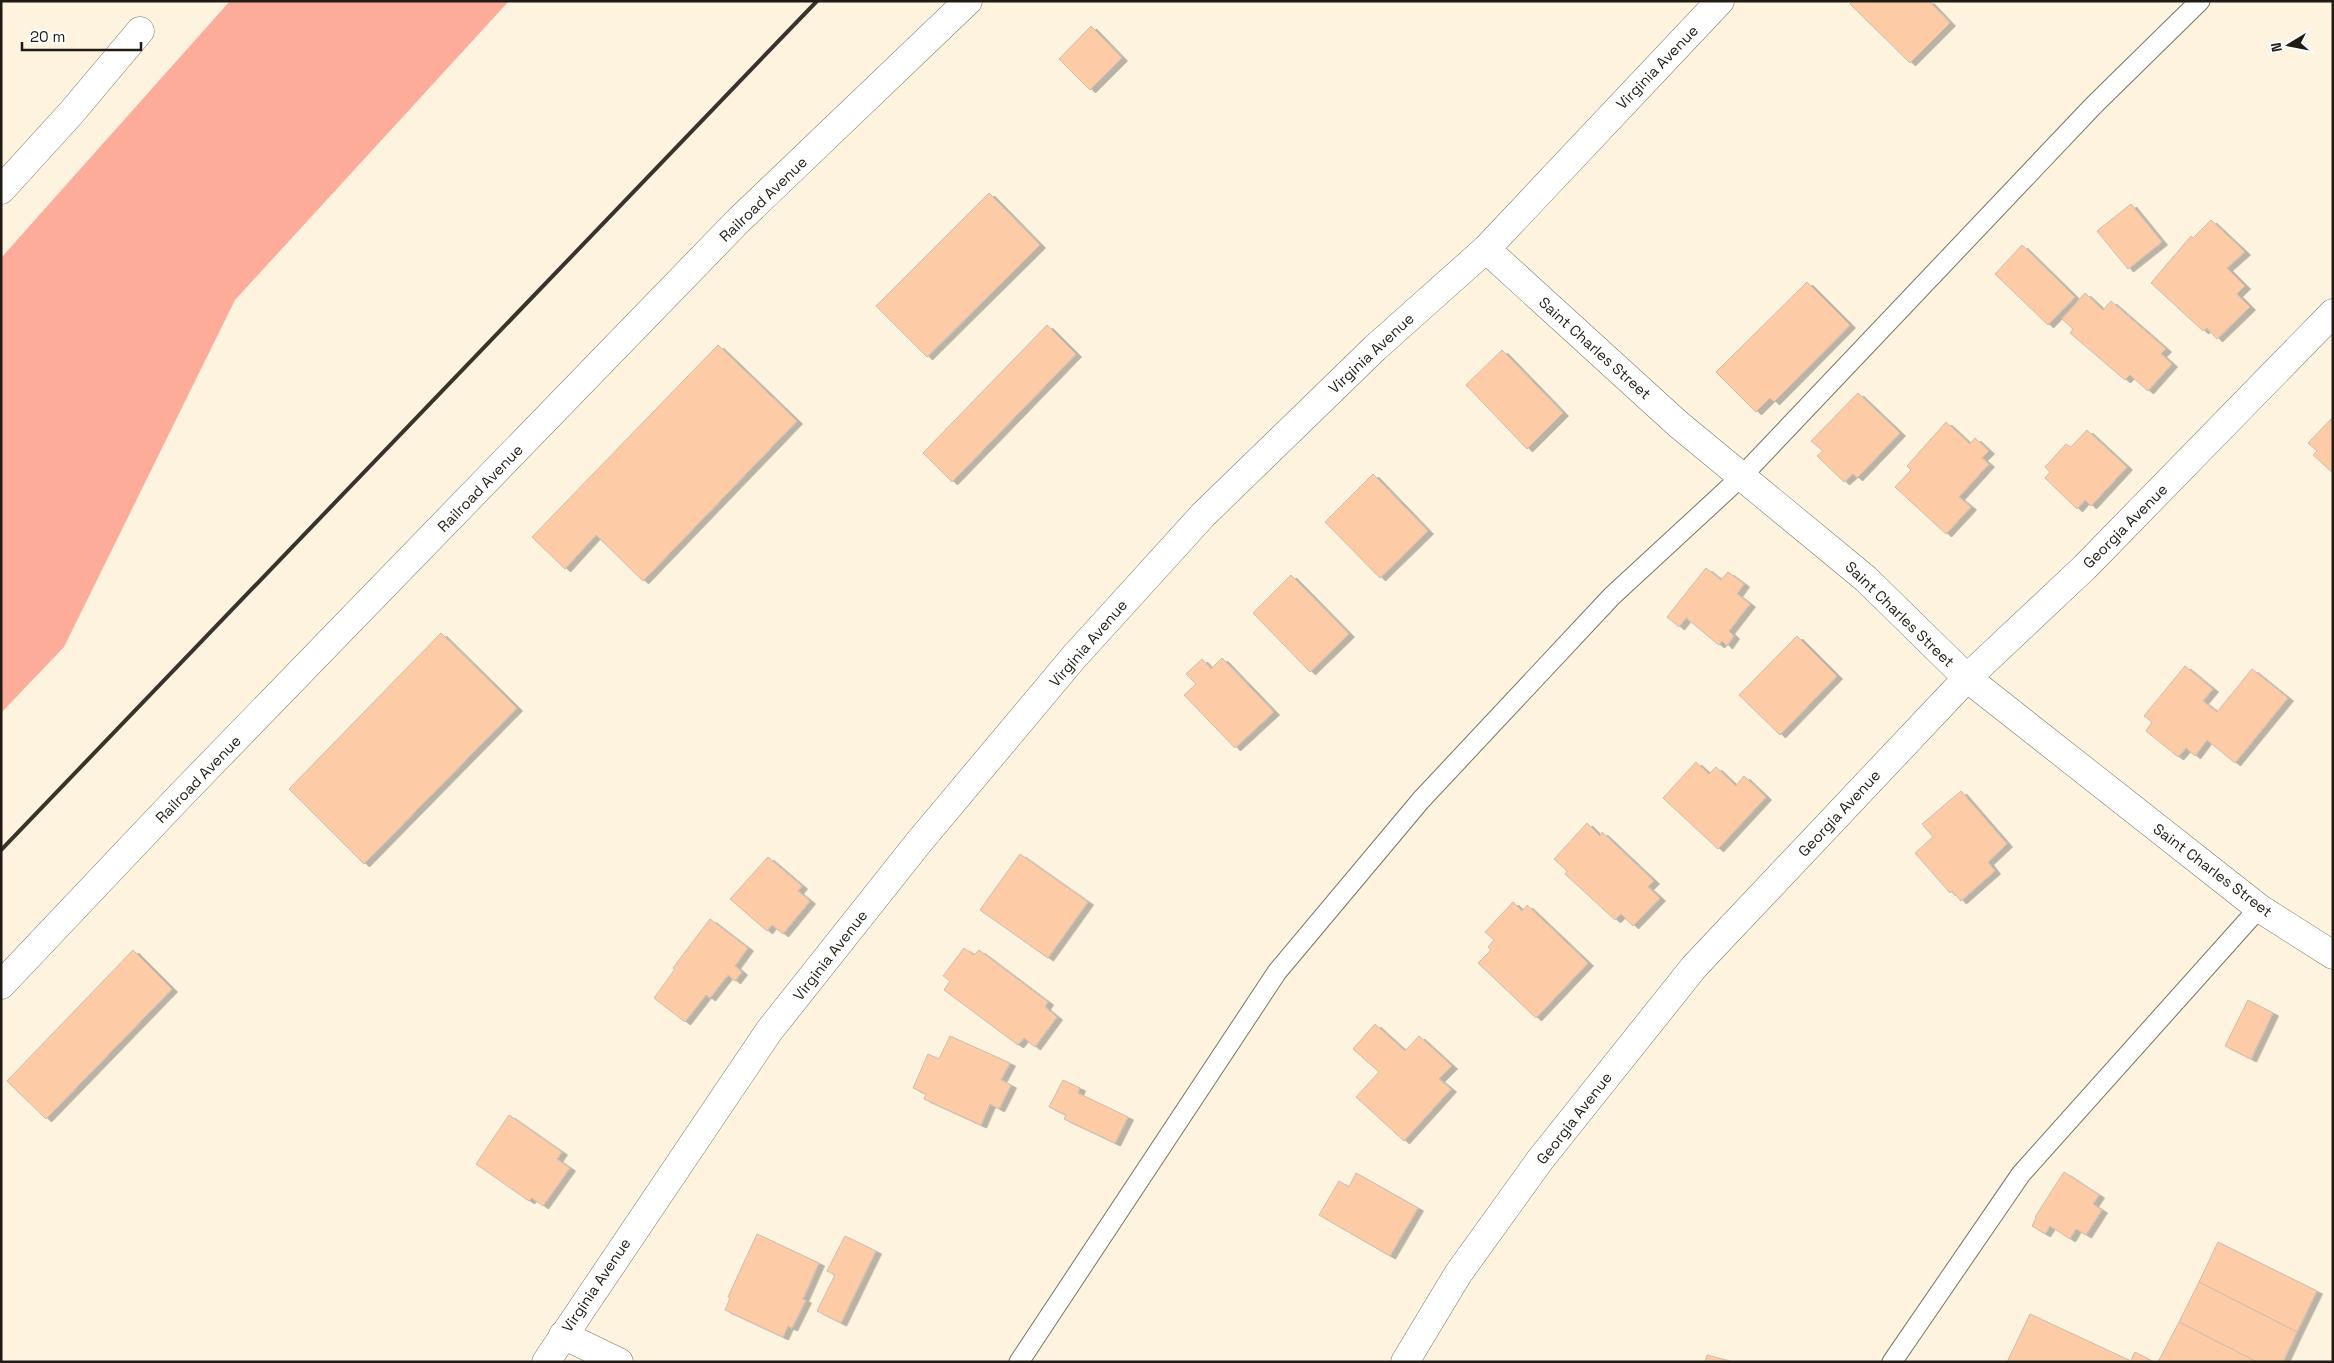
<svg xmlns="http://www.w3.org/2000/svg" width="2334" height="1363" viewBox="0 0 2334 1363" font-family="'Space Grotesk',sans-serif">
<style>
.forest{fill:#feac9a}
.building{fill:#fdcba5;stroke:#cfbcae;filter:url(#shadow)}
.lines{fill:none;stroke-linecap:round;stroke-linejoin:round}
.service-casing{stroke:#7d7462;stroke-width:21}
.minor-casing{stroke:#7d7462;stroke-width:29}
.service{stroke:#fff;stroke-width:19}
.minor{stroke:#fff;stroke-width:28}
.rail{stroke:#38332b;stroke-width:4}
.labels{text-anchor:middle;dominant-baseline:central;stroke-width:4.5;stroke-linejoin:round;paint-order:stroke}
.street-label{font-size:15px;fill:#201c15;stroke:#fff}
</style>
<defs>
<filter id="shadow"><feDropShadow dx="5.5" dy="3" stdDeviation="0" flood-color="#0004"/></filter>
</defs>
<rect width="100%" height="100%" fill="#fdf3df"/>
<polygon class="forest" points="230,1 509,1 235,300 64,647 1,713 1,258"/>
<g class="building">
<polygon points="1853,1 1929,1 1950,23 1910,63 1850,4"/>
<polygon points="1091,26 1122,58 1090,90 1059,59"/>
<polygon points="989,193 1040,245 927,357 876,306"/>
<polygon points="2131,204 2162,242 2128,269 2097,231"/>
<polygon points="2211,220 2245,252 2227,268 2245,286 2237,294 2250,307 2217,339 2207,328 2203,331 2151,283 2191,236 2193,238"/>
<polygon points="2022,245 2075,297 2048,325 1995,274"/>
<polygon points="1807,282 1850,325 1774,402 1770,398 1756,412 1716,372"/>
<polygon points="2085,293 2103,310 2111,301 2166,349 2161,354 2172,364 2148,391 2130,375 2125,380 2070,333 2073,329 2062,319"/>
<polygon points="1047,325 1076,354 952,482 923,453"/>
<polygon points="718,345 797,421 643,581 596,535 565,569 532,537"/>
<polygon points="1502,350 1563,413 1527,449 1466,385"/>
<polygon points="1858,393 1900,433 1857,478 1853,474 1844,482 1817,456 1823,451 1811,441"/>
<polygon points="2333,417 2333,473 2313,455 2317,451 2308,443"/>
<polygon points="1946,422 1970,444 1975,438 1989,451 1982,458 1989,464 1959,497 1971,507 1946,534 1895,487 1911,470 1907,466"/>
<polygon points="2087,430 2127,467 2091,506 2085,500 2077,509 2045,478 2050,472 2045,467 2066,444 2071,447"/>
<polygon points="1373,474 1428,531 1380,578 1325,522"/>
<polygon points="1706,568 1721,580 1728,572 1744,584 1737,594 1750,604 1729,631 1734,636 1727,646 1722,641 1719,645 1686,618 1679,627 1667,617"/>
<polygon points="1291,575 1349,634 1310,672 1253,613"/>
<polygon points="441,633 517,708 364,864 289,789"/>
<polygon points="1797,636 1837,676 1780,735 1739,695"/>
<polygon points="1222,658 1274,712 1235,748 1184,695 1196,684 1186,674 1202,659 1211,669"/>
<polygon points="2185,666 2213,689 2203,701 2217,712 2252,669 2288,698 2235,763 2207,740 2195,756 2186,748 2178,757 2146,731 2152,722 2144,716"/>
<polygon points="1696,762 1709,774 1716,767 1736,786 1744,776 1766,797 1718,849 1663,798"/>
<polygon points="1961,791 2007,844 1988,862 1995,871 1961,901 1952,891 1950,893 1915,853 1933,837 1922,824"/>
<polygon points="1587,823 1600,836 1602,832 1654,881 1648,887 1660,898 1633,926 1621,914 1615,920 1565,874 1567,871 1554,859"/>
<polygon points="1020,854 1088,902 1048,958 980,910"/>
<polygon points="768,857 802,886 798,891 810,901 783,934 772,925 767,931 730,899"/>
<polygon points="1513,902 1522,911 1527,905 1588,963 1536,1018 1478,963 1491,950 1488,947 1494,940 1485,932"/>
<polygon points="710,919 748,948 735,966 742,972 735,981 728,975 710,998 706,995 685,1022 654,998 675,969 673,968"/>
<polygon points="964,948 974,955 979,950 1048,1002 1045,1007 1057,1017 1035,1047 1024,1038 1018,1045 944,990 950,981 943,976"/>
<polygon points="133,950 172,989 46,1119 7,1081"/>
<polygon points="2248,1000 2273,1013 2251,1059 2225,1046"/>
<polygon points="1375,1024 1405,1051 1419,1036 1452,1066 1439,1079 1451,1089 1404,1141 1356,1097 1379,1072 1353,1049"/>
<polygon points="950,1036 1010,1063 1001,1080 1011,1085 999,1109 990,1104 981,1125 924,1099 926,1094 913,1088 928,1054 939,1059"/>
<polygon points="1063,1080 1080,1088 1078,1093 1128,1117 1115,1143 1064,1119 1066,1115 1049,1107"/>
<polygon points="509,1115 562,1152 557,1159 570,1168 543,1206 532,1198 529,1201 476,1164"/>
<polygon points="2064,1172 2099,1195 2093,1204 2102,1210 2086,1235 2076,1229 2070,1239 2050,1226 2045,1234 2032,1226 2036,1218 2035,1217"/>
<polygon points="1356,1173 1418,1208 1390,1256 1319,1215 1339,1181 1349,1187"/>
<polygon points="757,1234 819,1263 803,1299 806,1300 792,1328 788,1326 783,1337 725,1310 730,1298 728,1297"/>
<polygon points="845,1236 876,1251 841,1323 817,1311 835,1275 827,1271"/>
<polygon points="2218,1242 2317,1291 2297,1332 2199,1282"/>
<polygon points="2199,1282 2297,1332 2283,1362 2257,1362 2179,1322"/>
<polygon points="2030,1314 2131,1361 2130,1362 2007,1362"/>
<polygon points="2179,1322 2257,1362 2158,1362"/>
<polygon points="2135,1352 2154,1362 2130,1362"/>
<polygon points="1707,1355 1734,1362 1705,1362"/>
</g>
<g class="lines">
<g class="service-casing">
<g id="service">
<polyline points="1019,1362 1277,972 1421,800 1612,596 1742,476 2094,105 2200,1"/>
<polyline points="1892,1362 2021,1174 2259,908"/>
</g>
</g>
<g class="minor-casing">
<g id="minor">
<polyline points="1,190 72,112 140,31"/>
<polyline points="1486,249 1678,424 1866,579 1967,678 2259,908 2333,955"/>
<polyline points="1,985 181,795 738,221 968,1"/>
<polyline points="563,1335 619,1362"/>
<polyline points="546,1362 769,1031 919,842 1074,657 1203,515 1375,348 1486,249 1720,1"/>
<polyline points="1405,1362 1458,1274 1540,1160 1694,967 1967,678 2085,567 2333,313"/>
</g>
</g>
<use href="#service" class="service"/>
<use href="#minor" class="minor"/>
<polyline class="rail" points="1,850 817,1"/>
</g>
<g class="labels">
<g class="street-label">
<text transform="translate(1657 67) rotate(-46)">Virginia Avenue</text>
<text transform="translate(763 199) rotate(-44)">Railroad Avenue</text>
<text transform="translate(1595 348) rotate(42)">Saint Charles Street</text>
<text transform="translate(1371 353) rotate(-43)">Virginia Avenue</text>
<text transform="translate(480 488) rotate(-46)">Railroad Avenue</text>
<text transform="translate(2125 526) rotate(-45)">Georgia Avenue</text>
<text transform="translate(1900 614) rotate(44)">Saint Charles Street</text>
<text transform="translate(1088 643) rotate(-49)">Virginia Avenue</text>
<text transform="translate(198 779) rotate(-46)">Railroad Avenue</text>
<text transform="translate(1839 813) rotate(-47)">Georgia Avenue</text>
<text transform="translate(2213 870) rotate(37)">Saint Charles Street</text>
<text transform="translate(830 955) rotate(-52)">Virginia Avenue</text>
<text transform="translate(1574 1118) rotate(-52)">Georgia Avenue</text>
<text transform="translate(596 1285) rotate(-56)">Virginia Avenue</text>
</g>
</g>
<rect width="2334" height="1363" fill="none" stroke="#201c15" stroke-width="5"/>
<g transform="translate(2289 45) rotate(260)" stroke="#ffffff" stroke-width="4" paint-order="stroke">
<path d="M0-4L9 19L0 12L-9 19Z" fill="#201c15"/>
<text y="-8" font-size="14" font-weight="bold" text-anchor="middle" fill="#201c15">N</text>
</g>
<path d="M22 42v8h119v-8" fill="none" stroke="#201c15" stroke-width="2.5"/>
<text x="30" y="42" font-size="15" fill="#201c15" stroke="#ffffff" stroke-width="4" paint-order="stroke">20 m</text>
</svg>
